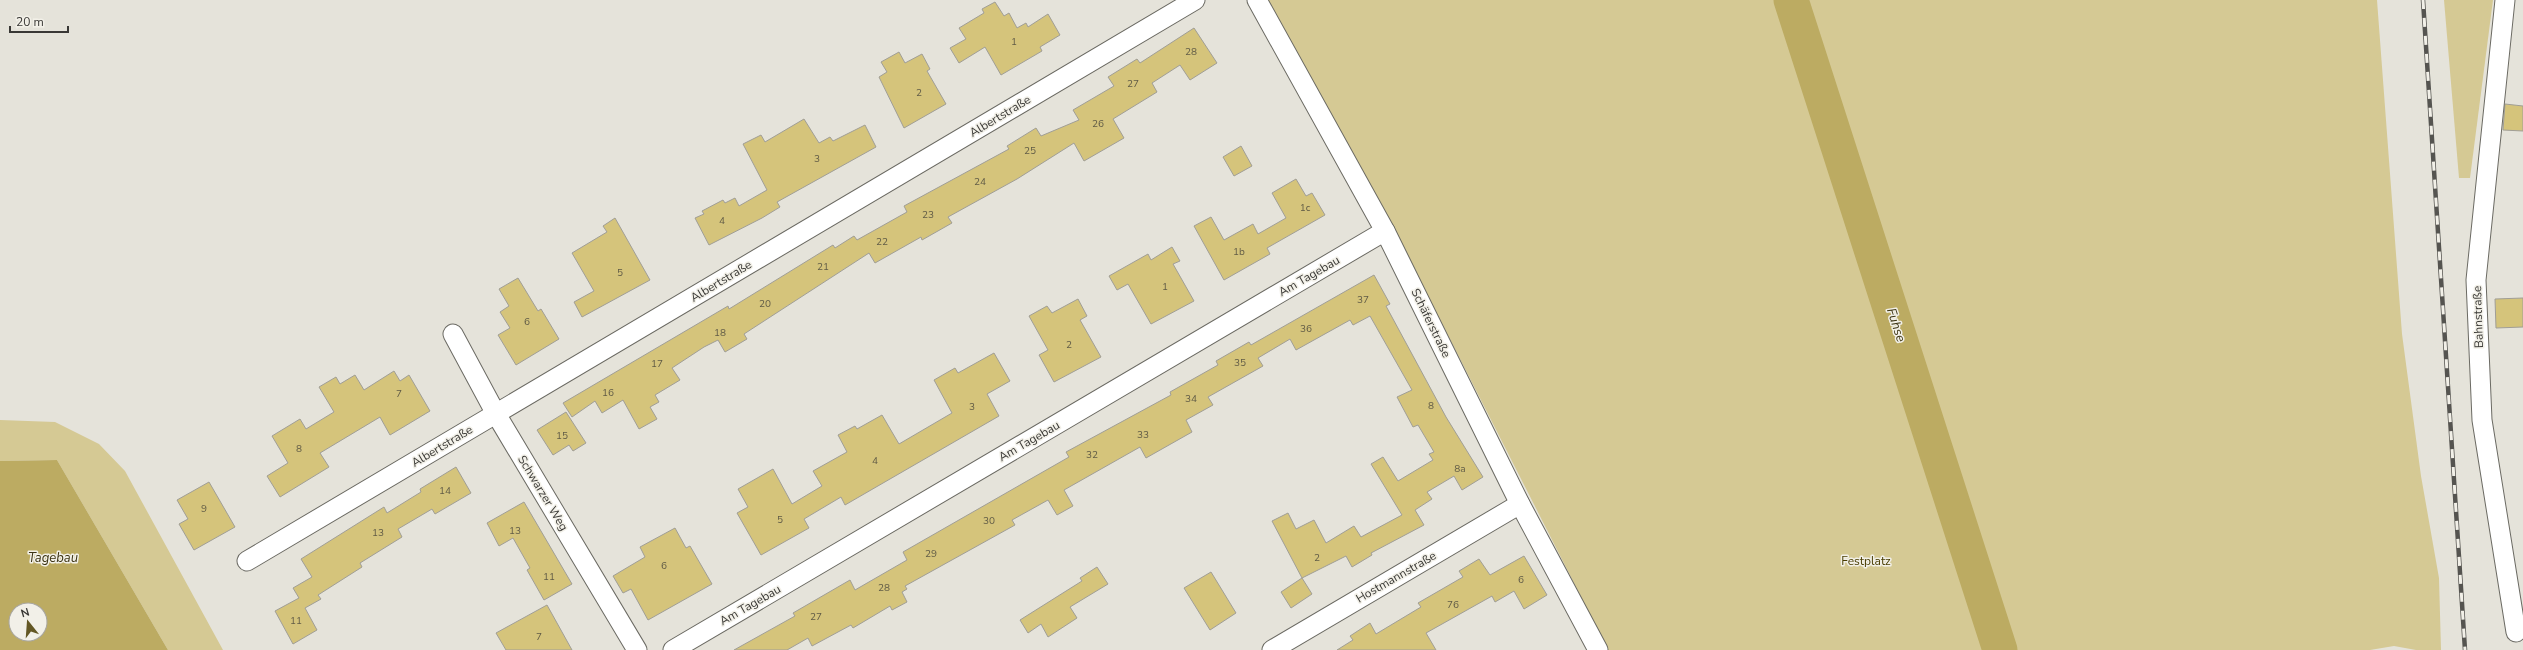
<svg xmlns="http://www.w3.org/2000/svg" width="2523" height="650" viewBox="0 0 2523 650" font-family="'Nunito Sans',sans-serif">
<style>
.green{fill:#d5c994}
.water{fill:#bcab62;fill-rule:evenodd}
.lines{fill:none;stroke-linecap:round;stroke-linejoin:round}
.river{stroke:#bcab62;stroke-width:35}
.building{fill:#d5c47b;stroke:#a09e96}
.street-casing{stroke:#6b6a63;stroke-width:21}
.street{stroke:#fff;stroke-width:19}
.rail-casing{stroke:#555450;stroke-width:4.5}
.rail{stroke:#f2f0e8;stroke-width:3;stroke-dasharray:9;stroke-linecap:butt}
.labels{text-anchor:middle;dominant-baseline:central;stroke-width:3;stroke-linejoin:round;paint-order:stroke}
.number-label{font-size:10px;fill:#605b46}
.street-label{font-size:12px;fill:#393835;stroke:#f2f0e8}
.park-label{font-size:12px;fill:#483c00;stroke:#f2f0e8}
.water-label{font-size:13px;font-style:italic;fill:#3d3515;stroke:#f2f0e8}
</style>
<rect width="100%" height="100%" fill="#e5e3da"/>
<g class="green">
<polygon points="1263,0 2377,0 2402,334 2421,476 2439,578 2441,650 2416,650 2394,646 2370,650 1608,650 1393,227"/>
<polygon points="2444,0 2493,0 2470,178 2459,178"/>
<polygon points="0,420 55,422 99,444 125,471 223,650 168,650 57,460 0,461"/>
</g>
<path class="water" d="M57,460L168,650H0V461ZM16,610H40V634H16Z"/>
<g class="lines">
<polyline class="river" points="1791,0 2000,650"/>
</g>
<g class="building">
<polygon points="995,2 1004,16 1009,13 1017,28 1026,23 1028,27 1048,14 1060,35 1040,47 1042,51 1001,75 985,47 959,63 950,48 966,39 959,28 984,13 982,9"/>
<polygon points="1194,28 1217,63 1190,80 1180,65 1152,83 1157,92 1113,119 1124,138 1084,161 1074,143 1017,179 948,217 952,223 922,240 921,237 875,263 869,253 744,334 747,339 725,352 718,340 704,347 672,368 680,380 655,395 659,402 650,407 657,419 639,429 623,400 602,413 595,401 572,417 563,403 728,306 729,309 833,245 835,248 854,236 857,240 907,212 904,206 1009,149 1007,146 1036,128 1041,136 1079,120 1073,110 1114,86 1108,77 1137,59 1140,63"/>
<polygon points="899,52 905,63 922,54 930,69 927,71 946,104 904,128 879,77 887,72 881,62"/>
<polygon points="2505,104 2523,106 2523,131 2503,130"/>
<polygon points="804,119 819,143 830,137 833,141 865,125 876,147 777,202 780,207 762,218 709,245 695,218 704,214 702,211 723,200 725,203 735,198 739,206 767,190 743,144 761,135 765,142"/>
<polygon points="1241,146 1252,166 1234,176 1223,157"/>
<polygon points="1296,179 1306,196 1312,193 1325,215 1267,248 1270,254 1224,280 1194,226 1211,217 1224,240 1253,224 1258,234 1286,218 1272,193"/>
<polygon points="615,218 650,280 582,317 574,302 594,291 572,253 607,232 603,226"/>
<polygon points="1172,247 1180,261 1173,264 1194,301 1151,324 1128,284 1117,290 1109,276 1148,254 1151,260"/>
<polygon points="1374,275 1390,304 1386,306 1446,417 1483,477 1462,490 1454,476 1427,492 1432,499 1415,510 1424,525 1371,553 1372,555 1352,567 1346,556 1302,578 1272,521 1288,513 1296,529 1314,520 1326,543 1354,526 1361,537 1402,515 1371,464 1383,457 1398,481 1433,460 1429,454 1434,452 1418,425 1413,427 1397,397 1412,390 1370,316 1353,325 1350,320 1296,350 1290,339 1258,358 1263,366 1208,397 1213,405 1186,420 1192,432 1146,458 1140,447 1064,490 1073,506 1057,515 1048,500 1012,520 1015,525 905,586 907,589 902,592 907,602 892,610 890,606 853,628 851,625 812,646 808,638 787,650 734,650 795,616 793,613 850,580 855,590 907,560 903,552 1069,457 1066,452 1171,395 1170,392 1218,365 1216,361 1249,342 1251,345"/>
<polygon points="518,278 538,311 541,309 559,339 516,365 498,335 510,328 500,312 509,306 499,289"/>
<polygon points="2523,298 2523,327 2496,328 2495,299"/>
<polygon points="1078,299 1087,316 1080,320 1101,357 1054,382 1039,355 1048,350 1029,316 1047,306 1052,313"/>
<polygon points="994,353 1010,381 987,394 999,416 845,505 841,497 804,519 809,528 761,555 737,513 748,507 738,489 773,469 792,504 822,486 813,471 847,452 838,435 855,426 857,429 882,415 899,444 952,413 934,380 955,368 958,373"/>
<polygon points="394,371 400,381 409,375 430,411 390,435 380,417 320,453 329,467 280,497 267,476 288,463 272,436 300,419 306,429 334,412 319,387 336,377 340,384 355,375 364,390"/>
<polygon points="566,412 586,443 573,451 569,445 553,455 537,430"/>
<polygon points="456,467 471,493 435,514 432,509 398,529 402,537 360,563 362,567 318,595 321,599 305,608 317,630 293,644 275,611 299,598 293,588 312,577 301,559 384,507 387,513 421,492 420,489"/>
<polygon points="209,482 235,527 194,550 179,524 188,519 177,500"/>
<polygon points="524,502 572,584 544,600 527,570 530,568 513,538 499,546 487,523"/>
<polygon points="675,528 686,548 690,546 712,584 648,620 631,589 623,593 613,576 645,557 640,547"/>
<polygon points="1524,556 1547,595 1524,609 1514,591 1495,602 1492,596 1426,633 1436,650 1337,650 1353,640 1350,636 1370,623 1376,634 1421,607 1418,603 1463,577 1459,571 1479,559 1490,575"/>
<polygon points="1097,567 1108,584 1070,607 1077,618 1048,637 1041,624 1028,633 1020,620 1082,581 1080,578"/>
<polygon points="1211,572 1236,613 1210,630 1184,588"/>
<polygon points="1302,578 1312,594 1291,608 1281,592"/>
<polygon points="547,605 572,650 506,650 496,633"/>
</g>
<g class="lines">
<g class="street-casing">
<g id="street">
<polyline points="1257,0 1385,231 1520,504 1598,650"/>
<polyline points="2505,0 2476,280 2482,420 2516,632"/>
<polyline points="453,334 496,414 637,650"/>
<polyline points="247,561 1195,0"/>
<polyline points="673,650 1385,231"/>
<polyline points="1272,650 1520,504"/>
</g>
</g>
<use href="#street" class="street"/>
<g class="rail-casing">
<polyline id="rail" points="2423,0 2465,650"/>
</g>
<use href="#rail" class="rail"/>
</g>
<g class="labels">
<g class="number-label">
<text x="1014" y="42">1</text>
<text x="1191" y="52">28</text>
<text x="1133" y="84">27</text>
<text x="919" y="93">2</text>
<text x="1098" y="124">26</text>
<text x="1030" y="151">25</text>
<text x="817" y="159">3</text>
<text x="980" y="182">24</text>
<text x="1305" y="208">1c</text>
<text x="928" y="215">23</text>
<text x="722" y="221">4</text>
<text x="882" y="242">22</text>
<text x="1239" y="252">1b</text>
<text x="823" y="267">21</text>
<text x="620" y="273">5</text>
<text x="1165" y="287">1</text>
<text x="1363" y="300">37</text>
<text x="765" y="304">20</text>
<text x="527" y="322">6</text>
<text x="1306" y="329">36</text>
<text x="720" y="333">18</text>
<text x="1069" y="345">2</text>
<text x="1240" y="363">35</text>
<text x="657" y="364">17</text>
<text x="608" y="393">16</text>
<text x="399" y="394">7</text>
<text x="1191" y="399">34</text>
<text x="1431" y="406">8</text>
<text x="972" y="407">3</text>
<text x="1143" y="435">33</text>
<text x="562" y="436">15</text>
<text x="299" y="449">8</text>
<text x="1092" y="455">32</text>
<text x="875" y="461">4</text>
<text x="1460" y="469">8a</text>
<text x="445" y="491">14</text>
<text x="204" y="509">9</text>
<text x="780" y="520">5</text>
<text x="989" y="521">30</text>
<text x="515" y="531">13</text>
<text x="378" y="533">13</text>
<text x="931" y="554">29</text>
<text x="1317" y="558">2</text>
<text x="664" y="566">6</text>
<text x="549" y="577">11</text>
<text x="1521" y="580">6</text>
<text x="884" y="588">28</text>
<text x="1453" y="605">76</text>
<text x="816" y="617">27</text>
<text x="296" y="621">11</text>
<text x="539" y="637">7</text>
</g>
<g class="street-label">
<text transform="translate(1000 116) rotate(-31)">Albertstraße</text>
<text transform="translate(1309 276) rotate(-30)">Am Tagebau</text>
<text transform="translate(721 281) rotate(-31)">Albertstraße</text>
<text transform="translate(2478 317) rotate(-92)">Bahnstraße</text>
<text transform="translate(1431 323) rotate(64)">Schäferstraße</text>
<text transform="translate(1029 441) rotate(-30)">Am Tagebau</text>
<text transform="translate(442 446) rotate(-31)">Albertstraße</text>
<text transform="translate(543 493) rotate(59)">Schwarzer Weg</text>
<text transform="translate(1396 577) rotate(-30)">Hostmannstraße</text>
<text transform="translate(750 605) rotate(-30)">Am Tagebau</text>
</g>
<g class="park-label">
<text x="1866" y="561">Festplatz</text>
</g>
<g class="water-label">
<text transform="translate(1896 325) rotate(72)">Fuhse</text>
<text x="53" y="558">Tagebau</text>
</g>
</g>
<g transform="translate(28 622) rotate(343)"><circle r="19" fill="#f2f0e8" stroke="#a8a6a0"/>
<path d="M0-3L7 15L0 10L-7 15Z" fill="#635724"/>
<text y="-6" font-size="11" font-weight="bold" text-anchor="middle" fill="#393835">N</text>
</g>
<path d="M10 26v6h58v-6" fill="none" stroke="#393835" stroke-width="2"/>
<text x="16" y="26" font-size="12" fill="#393835" stroke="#f2f0e8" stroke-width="3" paint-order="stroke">20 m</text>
</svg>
